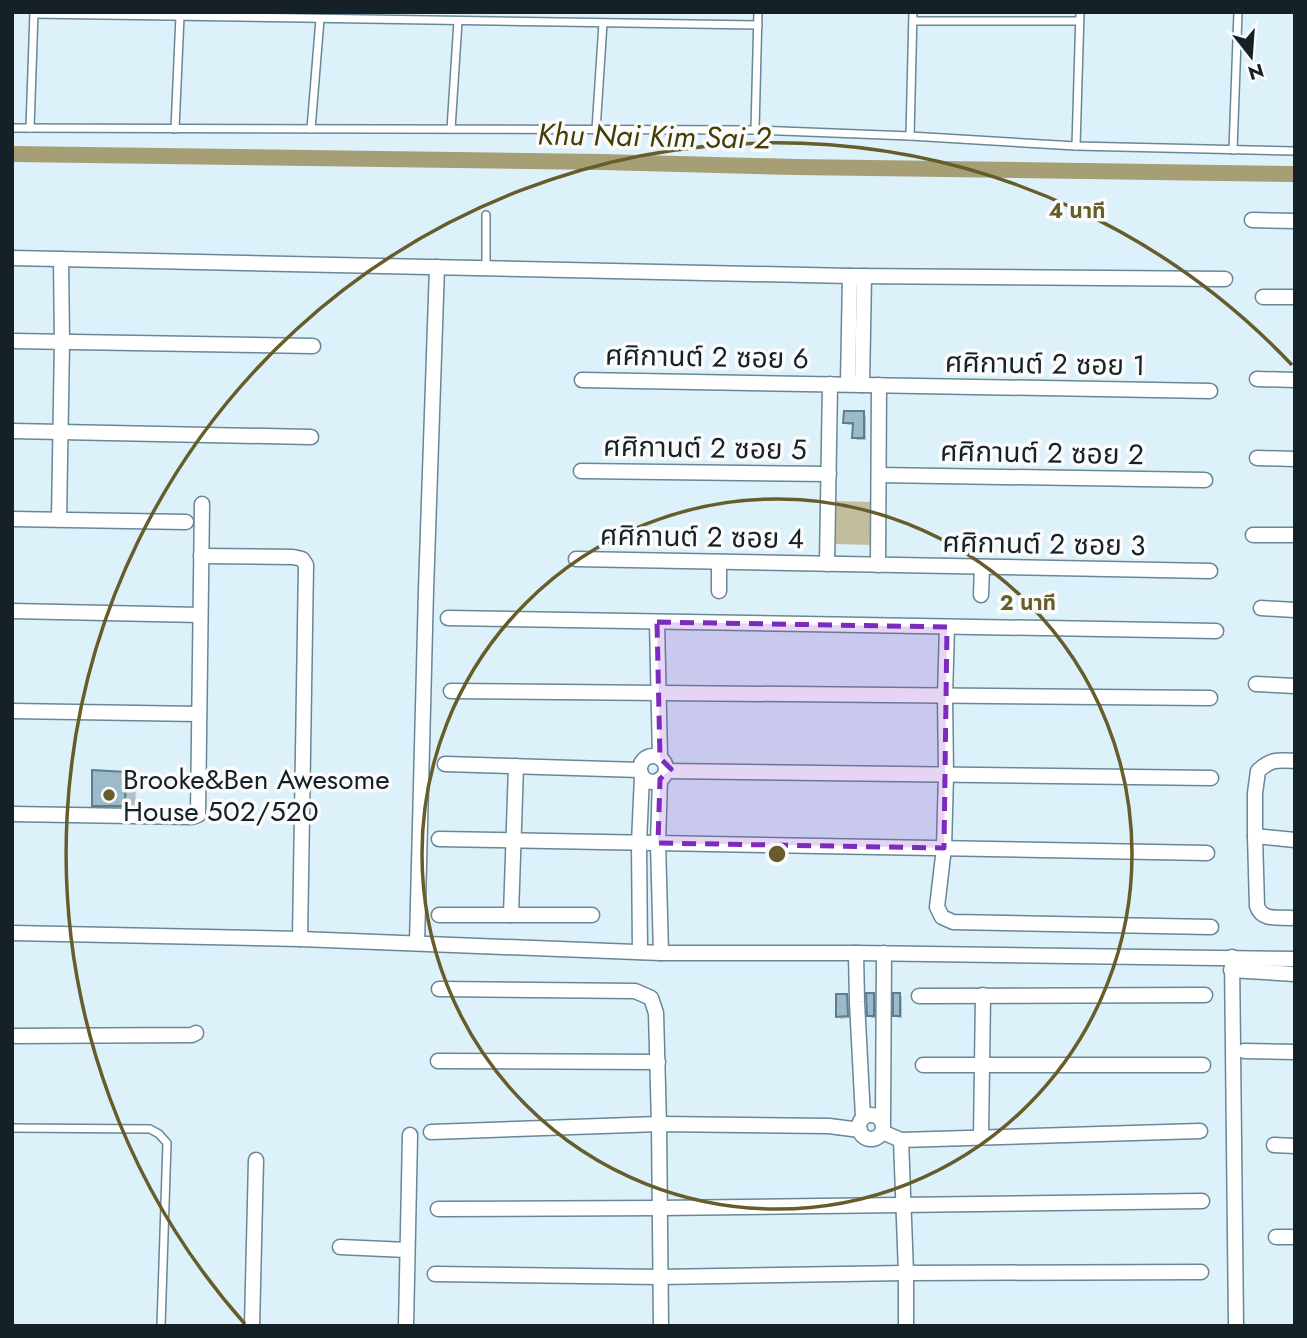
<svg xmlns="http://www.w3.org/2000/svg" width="1307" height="1338" viewBox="0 0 1307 1338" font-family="Jost,'Noto Sans Thai',sans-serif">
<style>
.green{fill:#c2bd9e}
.shadow{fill:#0003}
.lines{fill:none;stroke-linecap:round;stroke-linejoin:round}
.canal{stroke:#a69f75;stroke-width:16}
.building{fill:#9bbbca;stroke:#5f7d8c;stroke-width:2}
.service-casing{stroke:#698796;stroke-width:10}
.minor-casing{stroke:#698796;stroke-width:17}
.service{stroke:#fff;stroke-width:7}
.minor{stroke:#fff;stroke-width:14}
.marked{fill:#7b2cbf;fill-opacity:0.2;stroke:#7b2cbf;stroke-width:5;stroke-dasharray:14 9;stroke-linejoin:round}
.ring{fill:none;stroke:#665d2a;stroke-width:3.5}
.poi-dot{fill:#665d2a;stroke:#fbfbfb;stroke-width:2.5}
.labels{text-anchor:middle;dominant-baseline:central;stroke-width:7;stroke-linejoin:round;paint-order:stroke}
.street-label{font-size:28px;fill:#152127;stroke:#fbfbfb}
.poi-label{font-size:28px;fill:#152127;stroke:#fbfbfb;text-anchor:start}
.water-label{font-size:30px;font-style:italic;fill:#453d06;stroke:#fbfbfb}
.centre{fill:#665d2a;stroke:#fbfbfb;stroke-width:3.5}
.ring-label{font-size:21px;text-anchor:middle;font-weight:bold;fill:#665d2a;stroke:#fbfbfb;stroke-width:7;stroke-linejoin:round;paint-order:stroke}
</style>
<rect width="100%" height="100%" fill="#ddf1fb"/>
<polygon class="green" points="835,501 872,502 872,545 835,544"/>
<g class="shadow">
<polygon points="863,413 866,416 866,440 857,440 854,438 854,425 848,425 845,423"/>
<polygon points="126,774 136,784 135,816 104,815 93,805"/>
<polygon points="846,995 849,998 850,1018 841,1019 838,1016"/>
<polygon points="873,995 876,998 876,1018 872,1018 869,1015"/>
<polygon points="899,995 902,997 902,1018 898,1018 895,1015"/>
</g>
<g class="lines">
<polyline class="canal" points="12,154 602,162 796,167 1295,174"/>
</g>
<g class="building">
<polygon points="844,411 864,411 864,438 852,438 853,423 843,423"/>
<polygon points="92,770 126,772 125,806 92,806"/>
<polygon points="866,993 874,993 874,1016 867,1016"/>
<rect x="893" y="993" width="7" height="23"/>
<polygon points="836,994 847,994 848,1016 836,1017"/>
</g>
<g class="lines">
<g class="service-casing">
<g id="service">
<polyline points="34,14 758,25"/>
<polyline points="913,21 1079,21"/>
<polyline points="12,128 755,130 910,136 1076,146 1295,151"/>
<polyline points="30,128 34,12"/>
<polyline points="175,129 180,16"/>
<polyline points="311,129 320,19"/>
<polyline points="451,129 458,21"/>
<polyline points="596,130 603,23"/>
<polyline points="755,130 758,12"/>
<polyline points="910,136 913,12"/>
<polyline points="1076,146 1080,12"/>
<polyline points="1233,150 1238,12"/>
<polyline points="486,268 486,215"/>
<polyline points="12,1128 150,1129 159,1134 167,1143 161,1326"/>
</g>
</g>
<g class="minor-casing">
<g id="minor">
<polyline points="1252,220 1295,221"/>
<polyline points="12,258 850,276 1225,279"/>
<polyline points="1263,297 1295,297"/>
<polyline points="12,341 313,346"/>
<polyline points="1257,379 1295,380"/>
<polyline points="582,380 1210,391"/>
<polyline points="848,384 850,276"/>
<polyline points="862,385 864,276"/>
<polyline points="12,431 311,437"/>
<polyline points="1257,458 1295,459"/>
<polyline points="581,471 829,474"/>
<polyline points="879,475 1205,480"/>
<polyline points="12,519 186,522"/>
<polyline points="59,519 62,342 61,259"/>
<polyline points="1253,535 1295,535"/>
<polyline points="201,556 293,557 302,559 306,565 300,939"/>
<polyline points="576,559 1210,571"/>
<polyline points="827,564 830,384"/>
<polyline points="878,565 879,385"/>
<polyline points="719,591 719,562"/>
<polyline points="981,595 982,567"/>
<polyline points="1261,608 1295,610"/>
<polyline points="12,611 200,615"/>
<polyline points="448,618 1216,631"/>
<polyline points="657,622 660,758"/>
<polyline points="947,627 945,696 946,774 944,848 937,907 942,917 953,922 1211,927"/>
<polyline points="1256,684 1295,686"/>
<polyline points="451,691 1210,698"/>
<polyline points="12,711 199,714"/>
<circle cx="653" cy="769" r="13"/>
<polyline points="445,764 640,770"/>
<polyline points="666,771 1211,778"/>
<polyline points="660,779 658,843 661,953"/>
<polyline points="12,814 192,817 198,815 202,504"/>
<polyline points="1255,836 1295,840"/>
<polyline points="439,839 1207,853"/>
<polyline points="439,915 511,915 516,766"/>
<polyline points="511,915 592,915"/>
<path d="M1291,918C1278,917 1262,921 1257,906L1255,836V793L1258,771C1271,759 1277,760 1295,761"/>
<polyline points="12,933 300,939 661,953 856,953 1295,959"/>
<polyline points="417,943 426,590 437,267"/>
<polyline points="640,952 639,843 642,776"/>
<polyline points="856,953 857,1002 863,1117"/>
<polyline points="1232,957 1236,1326"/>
<polyline points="1231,970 1295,974"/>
<polyline points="439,989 635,991 651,998 656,1013 659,1124 661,1326"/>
<polyline points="919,996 1205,995"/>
<polyline points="12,1036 192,1035 196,1033"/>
<polyline points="1244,1051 1295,1052"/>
<polyline points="438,1061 658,1062"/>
<polyline points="923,1065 1203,1065"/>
<circle cx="871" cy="1127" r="12"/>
<polyline points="883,1123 884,953"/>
<polyline points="431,1132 659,1124 829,1126 860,1130"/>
<polyline points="882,1132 901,1140 1200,1131"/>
<polyline points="981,1137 983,995"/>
<polyline points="901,1140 906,1273 906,1326"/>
<polyline points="1274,1145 1295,1146"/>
<polyline points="438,1209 660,1208 1202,1201"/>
<polyline points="1276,1237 1295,1237"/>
<polyline points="340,1247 407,1250"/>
<polyline points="435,1274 660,1277 906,1273 1201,1272"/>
<polyline points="252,1326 256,1160"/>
<polyline points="406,1326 410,1135"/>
</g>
</g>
<use href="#service" class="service"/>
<use href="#minor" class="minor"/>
</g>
<path class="marked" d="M657,622L947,627L944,848L658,843L660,779L671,769L660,758Z"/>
<g class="ring">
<circle cx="777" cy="854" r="355"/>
<path d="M245 1324A710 710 0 0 1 1292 365"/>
</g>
<circle class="poi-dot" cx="109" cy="795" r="7"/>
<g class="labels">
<g class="street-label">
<text transform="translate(707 357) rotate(1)">ศศิกานต์ 2 ซอย 6</text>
<text transform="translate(1045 364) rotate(1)">ศศิกานต์ 2 ซอย 1</text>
<text transform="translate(705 448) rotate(1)">ศศิกานต์ 2 ซอย 5</text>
<text transform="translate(1042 453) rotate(1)">ศศิกานต์ 2 ซอย 2</text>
<text transform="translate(702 537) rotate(1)">ศศิกานต์ 2 ซอย 4</text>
<text transform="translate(1044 544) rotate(1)">ศศิกานต์ 2 ซอย 3</text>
</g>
<g class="poi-label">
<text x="123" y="779">Brooke&amp;Ben Awesome<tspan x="123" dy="32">House 502/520</tspan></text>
</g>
<g class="water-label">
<text transform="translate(654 136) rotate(1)">Khu Nai Kim Sai 2</text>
</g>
</g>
<circle cx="777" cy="854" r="10" class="centre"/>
<g class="ring-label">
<text x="1077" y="218">4 นาที</text>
<text x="1028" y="610">2 นาที</text>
</g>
<rect width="1307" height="1338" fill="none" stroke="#152127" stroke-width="28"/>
<g transform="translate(1251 56) rotate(163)" stroke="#fbfbfb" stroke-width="5" paint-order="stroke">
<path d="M0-5L12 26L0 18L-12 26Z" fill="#152127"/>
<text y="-10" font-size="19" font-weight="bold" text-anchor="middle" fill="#152127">N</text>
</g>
</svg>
